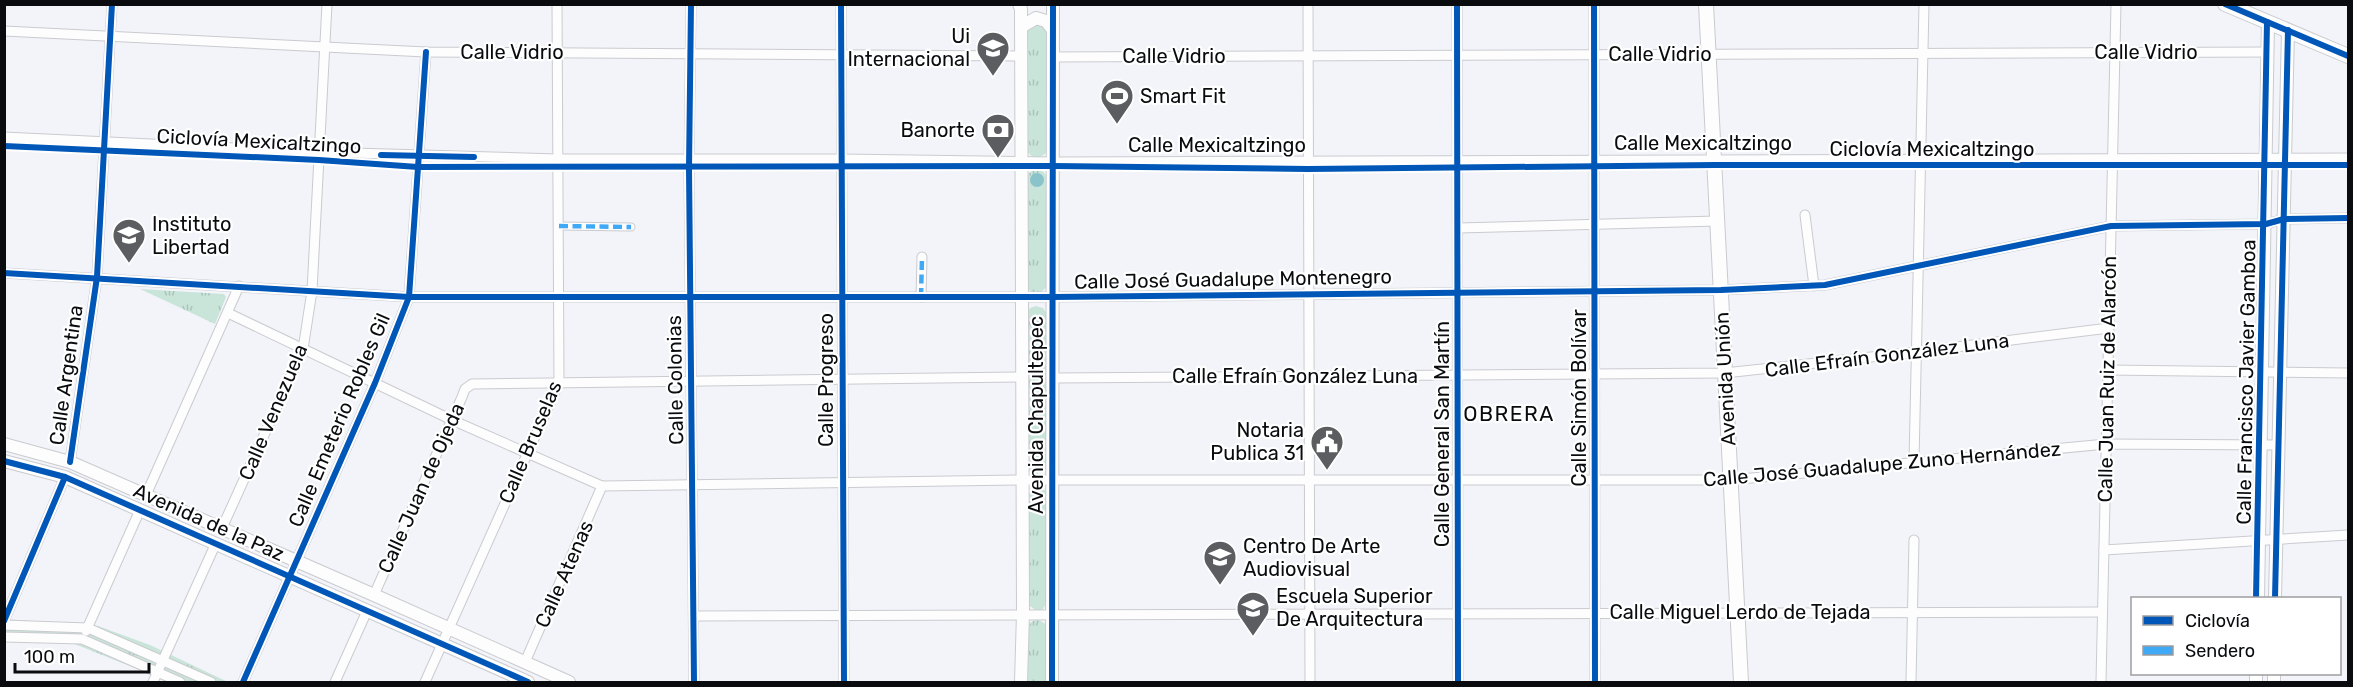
<svg xmlns="http://www.w3.org/2000/svg" width="2353" height="687" viewBox="0 0 2353 687" font-family="Rubik,sans-serif">
<style>
.park{fill:url(#park-tufts)}
.water{fill:#8bc3cb}
.lines{fill:none;stroke-linecap:round;stroke-linejoin:round}
.pedestrian-casing{stroke:#cacbcf;stroke-width:9}
.minor-casing{stroke:#cacbcf;stroke-width:11}
.tertiary-casing{stroke:#cacbcf;stroke-width:14}
.secondary-casing{stroke:#cacbcf;stroke-width:16}
.pedestrian{stroke:#fdfdfe;stroke-width:7}
.minor{stroke:#fdfdfe;stroke-width:9}
.tertiary{stroke:#fdfdfe;stroke-width:12}
.secondary{stroke:#fdfdfe;stroke-width:14}
.quiet{stroke:#3fa9f5;stroke-width:4.5;stroke-dasharray:9 4.5;stroke-linecap:butt}
.cycleway-casing{stroke:#fff;stroke-width:10}
.cycleway{stroke:#0057b8;stroke-width:6}
.labels{text-anchor:middle;dominant-baseline:central;stroke-width:4.5;stroke-linejoin:round;paint-order:stroke}
.poi-label{font-size:20px;fill:#0a0b0e;stroke:#fff;text-anchor:start}
.street-label{font-size:20px;fill:#0a0b0e;stroke:#fff}
.neighbourhood-label{font-size:21px;letter-spacing:1.5px;fill:#0a0b0e;stroke:#fff}
</style>
<defs>
<pattern id="park-tufts" width="24" height="20" patternUnits="userSpaceOnUse" patternTransform="scale(1.5)"><rect width="24" height="20" fill="#c9e5d9"/><path d="M3 7l-1-3M5 7V3M7 7l1-3M15 17l-1-3M17 17v-4M19 17l1-3" fill="none" stroke="#abc3b9"/></pattern>
</defs>
<rect width="100%" height="100%" fill="#f3f4f9"/>
<g class="park">
<path d="M1028,23L1048,26V150C1042,160 1031,160 1026,149V26Z"/>
<polygon points="1037,170 1044,172 1047,178 1047,287 1040,293 1031,292 1027,287 1027,178 1030,172"/>
<polygon points="140,289 224,294 226,297 215,324"/>
<path d="M1036,306L1043,308L1047,314V468C1041,477 1033,476 1027,468V313L1030,308Z"/>
<polygon points="1037,487 1044,489 1047,495 1047,602 1043,609 1037,611 1027,604 1027,495 1031,490"/>
<polygon points="5,619 98,626 150,645 228,682 170,682 72,643 5,641"/>
<polygon points="1038,619 1047,625 1048,682 1027,682 1027,629 1031,622"/>
</g>
<circle class="water" cx="1037" cy="180" r="7"/>
<g class="lines">
<g class="pedestrian-casing">
<polyline id="pedestrian" points="559,226 631,227"/>
</g>
<g class="minor-casing">
<g id="minor">
<polyline points="691,4 689,168 694,682"/>
<polyline points="841,4 844,682"/>
<polyline points="1308,4 1310,682"/>
<polyline points="1457,4 1458,682"/>
<polyline points="1594,4 1595,682"/>
<polyline points="4,31 426,52 1021,56"/>
<polyline points="1052,57 2268,52"/>
<polyline points="4,137 319,152 558,159 842,159 1053,162 2348,158"/>
<polyline points="1805,215 1814,286"/>
<polyline points="1458,228 1717,221"/>
<polyline points="4,273 409,297 1053,297 1721,290 1825,285 2111,226 2266,224 2284,219 2348,218"/>
<polyline points="921,297 922,257"/>
<polyline points="228,313 452,420 602,486 1023,480 1731,480 2106,444 2279,445"/>
<polyline points="2108,370 2348,373"/>
<polyline points="1054,378 1725,373 1916,352 2109,328"/>
<polyline points="70,462 97,277 112,4"/>
<polyline points="1914,462 1924,4"/>
<polyline points="146,495 239,286"/>
<polyline points="222,528 303,349 312,291 327,4"/>
<polyline points="2104,550 2348,535"/>
<polyline points="374,595 462,397 465,389 472,384 1022,377"/>
<polyline points="694,616 2102,612"/>
<polyline points="4,621 65,477"/>
<polyline points="4,625 88,628 211,682"/>
<polyline points="86,631 140,510"/>
<polyline points="4,637 82,639 180,682"/>
<polyline points="525,662 602,486"/>
<polyline points="153,682 216,543"/>
<polyline points="243,682 375,383 409,297 426,52"/>
<polyline points="335,682 367,611"/>
<polyline points="425,682 559,383 557,4"/>
<polyline points="1911,682 1914,540"/>
<polyline points="2101,682 2116,4"/>
</g>
</g>
<g class="tertiary-casing">
<g id="tertiary">
<polyline points="1019,4 1021,9 1023,613 1021,682"/>
<polyline points="1021,27 1036,18 1046,21 1052,29"/>
<polyline points="4,444 70,462 374,595 569,682"/>
<polyline points="4,461 65,477 528,682"/>
<polyline points="2258,598 2268,22"/>
<polyline points="2275,598 2288,30"/>
<polyline points="1052,682 1053,4"/>
<polyline points="2256,682 2256,674"/>
<polyline points="2274,682 2274,674"/>
</g>
</g>
<g class="secondary-casing">
<g id="secondary">
<polyline points="1706,4 1741,682"/>
<polyline points="2225,4 2348,56"/>
</g>
</g>
<use href="#pedestrian" class="pedestrian"/>
<use href="#minor" class="minor"/>
<use href="#tertiary" class="tertiary"/>
<use href="#secondary" class="secondary"/>
<g class="quiet">
<polyline points="559,226 631,227"/>
<polyline points="921,297 922,257"/>
</g>
<g class="cycleway-casing">
<g id="cycleway">
<polyline points="691,4 689,168 694,682"/>
<polyline points="841,4 844,682"/>
<polyline points="1457,4 1458,682"/>
<polyline points="1594,4 1595,682"/>
<polyline points="2225,4 2348,56"/>
<polyline points="4,146 319,160 418,167 1053,166 1308,169 1715,165 2348,165"/>
<polyline points="381,155 474,157"/>
<polyline points="4,273 409,297 1053,297 1721,290 1825,285 2111,226 2266,224 2284,219 2348,218"/>
<polyline points="4,461 65,477 528,682"/>
<polyline points="70,462 97,277 112,4"/>
<polyline points="2256,598 2267,22"/>
<polyline points="2275,598 2288,30"/>
<polyline points="4,621 65,477"/>
<polyline points="243,682 375,383 409,297 426,52"/>
<polyline points="1052,682 1053,4"/>
</g>
</g>
<use href="#cycleway" class="cycleway"/>
</g>
<defs>
<g id="university-pin" transform="scale(1.725)"><path d="M0 17L-7.5 6A9.5 9.5 0 1 1 7.5 6Z" fill="#5c5d60" stroke="#fff"/><path d="M0-5L7-2L0 1L-7-2ZM-4 1L0 2.5L4 1V4Q0 6-4 4Z" fill="#fff"/></g>
<g id="stadium-pin" transform="scale(1.725)"><path d="M0 17L-7.5 6A9.5 9.5 0 1 1 7.5 6Z" fill="#5c5d60" stroke="#fff"/><path d="M0-5a6.5 5 0 1 0 0 10a6.5 5 0 1 0 0-10ZM-3.5-1.8h7v3.6h-7Z" fill="#fff"/></g>
<g id="bank-pin" transform="scale(1.725)"><path d="M0 17L-7.5 6A9.5 9.5 0 1 1 7.5 6Z" fill="#5c5d60" stroke="#fff"/><path d="M-6-4H6V4H-6ZM0-2.3a2.3 2.3 0 1 0 0 4.6a2.3 2.3 0 1 0 0-4.6Z" fill="#fff"/></g>
<g id="school-pin" transform="scale(1.725)"><path d="M0 17L-7.5 6A9.5 9.5 0 1 1 7.5 6Z" fill="#5c5d60" stroke="#fff"/><path d="M0-5L7-2L0 1L-7-2ZM-4 1L0 2.5L4 1V4Q0 6-4 4Z" fill="#fff"/></g>
<g id="civic-pin" transform="scale(1.725)"><path d="M0 17L-7.5 6A9.5 9.5 0 1 1 7.5 6Z" fill="#5c5d60" stroke="#fff"/><path d="M-.6-6.5H3V-4.5H.6V-3L4-1V1h2V6H-6V1h2V-1L-.6-3ZM-1.2 2.5V6h2.4V2.5Z" fill="#fff"/></g>
</defs>
<g fill-rule="evenodd">
<use href="#university-pin" x="993" y="48"/>
<use href="#stadium-pin" x="1117" y="96"/>
<use href="#bank-pin" x="998" y="130"/>
<use href="#school-pin" x="129" y="235"/>
<use href="#civic-pin" x="1327" y="442"/>
<use href="#university-pin" x="1220" y="557"/>
<use href="#university-pin" x="1253" y="608"/>
</g>
<g class="labels">
<g class="poi-label">
<text x="970" y="36" text-anchor="end">Ui<tspan x="970" dy="23">Internacional</tspan></text>
<text x="1140" y="96">Smart Fit</text>
<text x="975" y="130" text-anchor="end">Banorte</text>
<text x="152" y="224">Instituto<tspan x="152" dy="23">Libertad</tspan></text>
<text x="1304" y="430" text-anchor="end">Notaria<tspan x="1304" dy="23">Publica 31</tspan></text>
<text x="1243" y="546">Centro De Arte<tspan x="1243" dy="23">Audiovisual</tspan></text>
<text x="1276" y="596">Escuela Superior<tspan x="1276" dy="23">De Arquitectura</tspan></text>
</g>
<g class="street-label">
<text x="512" y="52">Calle Vidrio</text>
<text x="2146" y="52">Calle Vidrio</text>
<text x="1660" y="54">Calle Vidrio</text>
<text x="1174" y="56">Calle Vidrio</text>
<text transform="translate(259 141) rotate(3)">Ciclovía Mexicaltzingo</text>
<text x="1703" y="143">Calle Mexicaltzingo</text>
<text x="1217" y="145">Calle Mexicaltzingo</text>
<text x="1932" y="149">Ciclovía Mexicaltzingo</text>
<text transform="translate(1233 279) rotate(-1)">Calle José Guadalupe Montenegro</text>
<text transform="translate(1887 355) rotate(-7)">Calle Efraín González Luna</text>
<text transform="translate(66 375) rotate(-82)">Calle Argentina</text>
<text x="1295" y="376">Calle Efraín González Luna</text>
<text transform="translate(1725 379) rotate(-93)">Avenida Unión</text>
<text transform="translate(2107 379) rotate(-89)">Calle Juan Ruiz de Alarcón</text>
<text transform="translate(675 380) rotate(-91)">Calle Colonias</text>
<text transform="translate(826 380) rotate(-90)">Calle Progreso</text>
<text transform="translate(2246 382) rotate(-89)">Calle Francisco Javier Gamboa</text>
<text transform="translate(1579 398) rotate(-90)">Calle Simón Bolívar</text>
<text transform="translate(273 412) rotate(-67)">Calle Venezuela</text>
<text transform="translate(1036 415) rotate(-90)">Avenida Chapultepec</text>
<text transform="translate(339 420) rotate(-67)">Calle Emeterio Robles Gil</text>
<text transform="translate(1442 434) rotate(-90)">Calle General San Martín</text>
<text transform="translate(530 442) rotate(-67)">Calle Bruselas</text>
<text transform="translate(1882 464) rotate(-5)">Calle José Guadalupe Zuno Hernández</text>
<text transform="translate(421 488) rotate(-66)">Calle Juan de Ojeda</text>
<text transform="translate(209 522) rotate(24)">Avenida de la Paz</text>
<text transform="translate(564 574) rotate(-66)">Calle Atenas</text>
<text x="1740" y="612">Calle Miguel Lerdo de Tejada</text>
</g>
<g class="neighbourhood-label">
<text x="1509" y="413">OBRERA</text>
</g>
</g>
<rect width="2353" height="687" fill="none" stroke="#0a0b0e" stroke-width="12"/>
<rect x="2131" y="597" width="210" height="78" fill="#ffffff" stroke="#9d9d9f" stroke-width="1.5"/>
<rect x="2143" y="616" width="30" height="9" fill="#0057b8" stroke="#9d9d9f" stroke-width="1.5"/>
<text x="2185" y="627" font-size="18" fill="#0a0b0e">Ciclovía</text>
<rect x="2143" y="646" width="30" height="9" fill="#3fa9f5" stroke="#9d9d9f" stroke-width="1.5"/>
<text x="2185" y="657" font-size="18" fill="#0a0b0e">Sendero</text>
<path d="M15 663v9h134v-9" fill="none" stroke="#0a0b0e" stroke-width="3"/>
<text x="24" y="663" font-size="18" fill="#0a0b0e" stroke="#ffffff" stroke-width="4.5" paint-order="stroke">100 m</text>
</svg>
